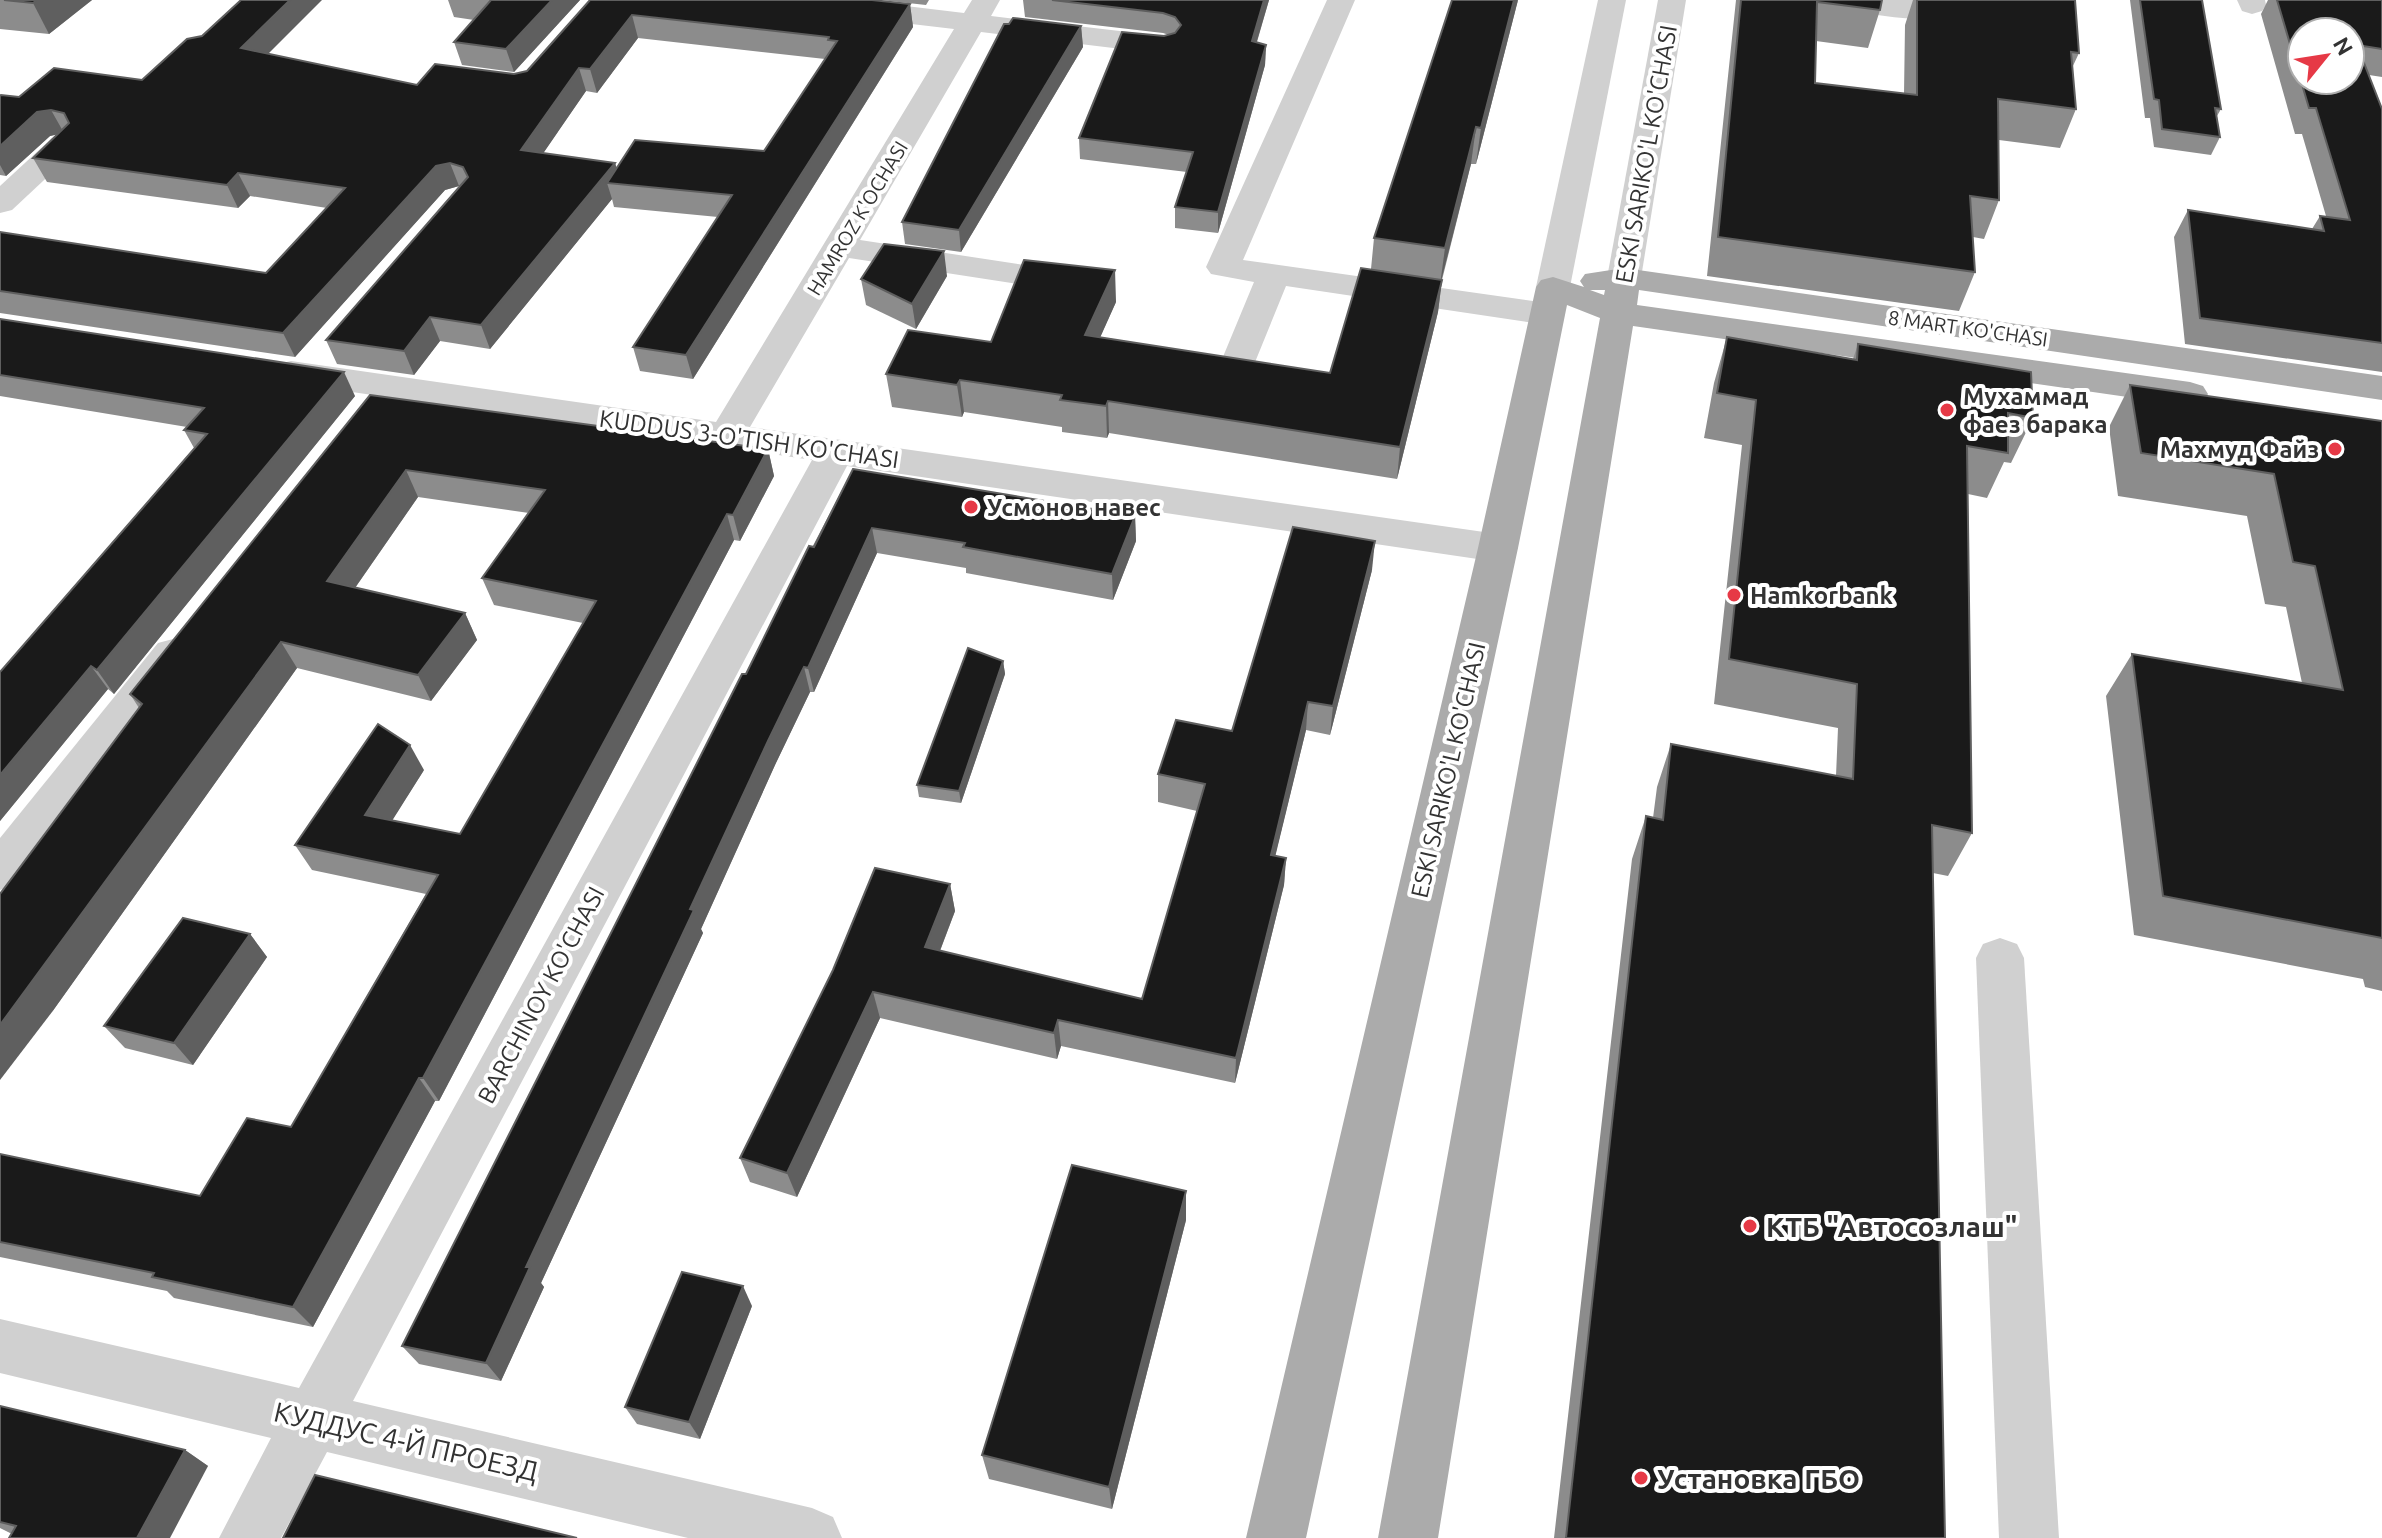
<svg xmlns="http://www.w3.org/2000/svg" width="2382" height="1538" viewBox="0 0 2382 1538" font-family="Ubuntu,sans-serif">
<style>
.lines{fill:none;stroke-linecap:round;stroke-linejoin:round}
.minor{fill:#d0d0d0;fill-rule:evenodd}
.major{fill:#ababab;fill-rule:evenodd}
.wall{fill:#8c8c8c;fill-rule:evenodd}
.shaded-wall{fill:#5f5f5f}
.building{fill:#1a1a1a;stroke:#5f5f5f;stroke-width:2;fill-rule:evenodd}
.poi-dot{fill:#e63946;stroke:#fff;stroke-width:3}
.labels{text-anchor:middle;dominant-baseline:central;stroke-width:8;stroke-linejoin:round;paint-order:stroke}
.far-street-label{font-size:20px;fill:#333;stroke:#fff}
.street-label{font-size:24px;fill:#333;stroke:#fff}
.poi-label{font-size:24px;font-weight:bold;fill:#333;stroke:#fff;text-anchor:start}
.near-poi-label{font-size:28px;font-weight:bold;fill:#333;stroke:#fff;text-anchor:start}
.near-street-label{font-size:28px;fill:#333;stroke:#fff}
</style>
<rect width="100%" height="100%" fill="#fff"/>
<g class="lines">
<g class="minor">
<polygon points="770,0 856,0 964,13 972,0 1000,0 991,16 1163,36 1173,39 1178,45 1173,51 1163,54 981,32 860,240 1051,269 1063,272 1068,279 1063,286 1051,289 849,258 750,427 1498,534 1512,538 1518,548 1512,558 1498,562 847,466 353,1401 812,1508 833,1517 842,1538 688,1538 327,1452 281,1538 219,1538 271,1438 0,1373 0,1319 299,1388 812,460 291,383 278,380 273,372 278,364 291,361 716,422 954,29 784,9 774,6"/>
<polygon points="1327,0 1355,0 1243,260 1547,303 1559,306 1564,314 1559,322 1547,325 1286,286 1251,372 1238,375 1225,372 1220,364 1254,282 1211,274 1206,267"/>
<polygon points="1598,0 1626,0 1570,287 1565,294 1553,297 1541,294 1536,287"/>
<polygon points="1658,0 1686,0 1641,278 1636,285 1624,288 1612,285 1607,278"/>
<path d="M1827,0H1977C1955,33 1874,14 1841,9L1831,6Z"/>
<polygon points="2237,0 2265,0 2266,5 2262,11 2252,14 2242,11"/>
<polygon points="63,136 74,138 79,145 74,152 12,210 0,213 0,186 52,138"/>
<polygon points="173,639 188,643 194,654 188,665 16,884 0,890 0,838 158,643"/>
<polygon points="2000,938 2017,944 2024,958 2059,1538 1999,1538 1976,958 1983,944"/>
</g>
<path class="major" d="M1624,268L2382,376V400L1639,290L1637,305L2190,382L2203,386L2208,394L2203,402L2190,406L1633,326L1438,1538H1378L1600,318L1567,305L1518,548L1306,1538H1246L1478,548L1536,287L1541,280L1553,277L1584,287L1580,281L1585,274ZM1590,290H1605L1604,295Z"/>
</g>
<g class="wall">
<polygon points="0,0 92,0 49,34 0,29"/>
<polygon points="448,0 580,0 514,72 462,65 454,42 474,20 454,17"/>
<path d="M590,0L910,4L913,27L693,379L640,371L633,347L718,217L614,207L612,199L490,349L440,341L414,375L337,364L326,340L460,186H459L445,190L295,357L0,313V232L266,273L327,208L250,196L238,208L47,182L33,158L58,134L50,136L6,176L0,175V96L19,97L142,80L268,54L417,85L514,74L527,71ZM638,38L825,59L764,151L617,168L615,163L543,153L586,91L597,93Z"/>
<polygon points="881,0 929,0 926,5"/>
<polygon points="1023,0 1269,0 1257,42 1266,45 1265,65 1218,233 1175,228 1175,207 1187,172 1080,159 1079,138 1164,36 1169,35 1163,33 1025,17"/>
<polygon points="1518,0 1476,164 1471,164 1442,280 1438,312 1397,479 1109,433 1107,438 1062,432 1062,427 964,412 962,417 892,407 886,374 1116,302 1100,337 1330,373 1371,269 1374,238"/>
<polygon points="1736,0 1882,0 1880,10 1868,48 1816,41 1815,83 1904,94 1905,25 1913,0 2075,0 2079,53 2072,68 2076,109 2060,148 1999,140 1999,200 1984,239 1973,237 1975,272 1959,311 1707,276"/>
<polygon points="2130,0 2202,0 2221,109 2217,116 2220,137 2211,155 2154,147 2150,118 2145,118"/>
<polygon points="2268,0 2382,0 2382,77 2369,75 2382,109 2382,372 2185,344 2174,237 2188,210 2312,229 2320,216 2326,216 2302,134 2295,134 2261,14"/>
<polygon points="1009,24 1081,26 1083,47 961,252 905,244 902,222"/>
<polygon points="947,276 916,329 866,305 861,279"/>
<polygon points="0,319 355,396 114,694 108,689 0,821 0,672 194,448 184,430 187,427 0,396"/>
<polygon points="1727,337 1853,359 1858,344 2033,418 2011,463 2004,462 1987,498 1968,494 1972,833 1948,876 1933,873 1945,1538 1554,1538 1632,859 1646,816 1653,818 1657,787 1671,744 1836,776 1838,728 1714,704 1742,445 1704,438 1714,383"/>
<polygon points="2130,385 2382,421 2382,991 2365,987 2363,979 2134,935 2106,696 2132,654 2302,683 2286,607 2265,604 2247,516 2118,496 2109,427"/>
<polygon points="370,395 768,449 774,476 740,541 734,540 439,1101 435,1101 313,1327 174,1298 167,1291 0,1257 0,1154 200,1196 291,1127 426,894 312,870 295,845 424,770 392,820 460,834 583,623 494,605 482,578 529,513 418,497 355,588 465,613 477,640 431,701 297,668 52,1012 139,708 130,694"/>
<polygon points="853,469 1135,516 1136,541 1113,600 966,573 966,568 877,553 814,692 810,692 775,765 701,929 703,933 541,1283 544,1287 501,1381 419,1364 402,1346 746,674"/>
<polygon points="1372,570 1330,735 1306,730 1275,856 1286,858 1284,885 1235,1083 1061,1046 1057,1059 880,1018 797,1197 750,1182 740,1158 950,884 955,911 940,951 1142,999 1197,811 1158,802 1158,774 1232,731"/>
<polygon points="1003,661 1005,674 961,803 919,797 917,785"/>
<polygon points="250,934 267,957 193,1065 125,1048 104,1026"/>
<polygon points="1186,1191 1186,1220 1112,1509 989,1479 982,1455"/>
<polygon points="752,1306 700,1439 637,1424 625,1407"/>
<polygon points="0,1406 185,1450 208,1466 12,1534 0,1528"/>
</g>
<g class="shaded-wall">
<polygon points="37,0 92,0 49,34 33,3"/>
<polygon points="290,0 322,0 251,71 241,48"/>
<polygon points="552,0 580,0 514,72 506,49"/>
<polygon points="1264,0 1269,0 1251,61 1252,41"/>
<polygon points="1514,0 1518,0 1476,164 1481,128"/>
<polygon points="910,4 913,27 693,379 686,355"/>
<polygon points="632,15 638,38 597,93 590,69"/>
<polygon points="1081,26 1083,47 961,252 959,230"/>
<polygon points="1266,45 1265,65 1218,233 1218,212"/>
<polygon points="579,68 586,91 529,174 521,150"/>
<polygon points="51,110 64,133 50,136 6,176 0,165 0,146 37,112"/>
<polygon points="1476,127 1471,164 1440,285 1445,248"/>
<polygon points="450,163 459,186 445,190 295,357 283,333 436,166"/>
<polygon points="615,163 621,184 607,183 612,199 490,349 481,325"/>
<polygon points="238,173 250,196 238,208 227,185"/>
<polygon points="944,251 947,276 916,329 912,304"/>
<polygon points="1115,270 1116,302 1087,367 1085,335"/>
<polygon points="1442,280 1438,312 1397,479 1400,447"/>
<polygon points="430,317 440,341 414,375 404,351"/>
<polygon points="344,372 355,396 114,694 97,670"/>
<polygon points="960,380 964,412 962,417 957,385"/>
<polygon points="1108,401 1109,433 1107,438 1106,406"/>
<polygon points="768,449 774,476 740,541 733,515"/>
<polygon points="406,470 418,497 341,608 327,581"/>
<polygon points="727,514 734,540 439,1101 423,1078"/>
<polygon points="1135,516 1136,541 1113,600 1112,574"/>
<polygon points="872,528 877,553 814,692 808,668"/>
<polygon points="1375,541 1372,570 1330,735 1333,706"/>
<polygon points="465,613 477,640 431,701 418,675"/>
<polygon points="281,642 297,668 52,1012 0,1080 0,1025"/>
<polygon points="1003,661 1005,674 961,803 959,791"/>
<polygon points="91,666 108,689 0,821 0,775"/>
<polygon points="804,667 810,692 775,765 701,929 703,933 541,1283 544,1287 501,1381 486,1363 526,1267 768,741"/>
<polygon points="1308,702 1306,730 1269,882 1271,855"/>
<polygon points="410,745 424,770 380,840 365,815"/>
<polygon points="1286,858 1284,885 1235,1083 1236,1058"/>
<polygon points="950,884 955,911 931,974 925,947"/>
<polygon points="250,934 267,957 193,1065 174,1043"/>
<polygon points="873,992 880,1018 797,1197 787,1173"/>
<polygon points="1058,1020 1061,1046 1057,1059 1054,1033"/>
<polygon points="419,1078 435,1101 313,1327 293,1307"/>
<polygon points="1186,1191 1186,1220 1112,1509 1109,1487"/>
<polygon points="743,1286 752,1306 700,1439 689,1422"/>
<polygon points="185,1450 208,1466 170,1538 137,1538"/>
</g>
<g class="building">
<polygon points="4,0 37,0 33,3"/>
<polygon points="241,0 290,0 241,48 417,85 435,64 514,74 527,71 590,0 872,0 910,4 686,355 633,347 732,195 607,183 635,140 764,151 837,41 828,40 829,37 632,15 590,69 579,68 521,150 615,163 481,325 430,317 404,351 326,340 468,177 463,167 450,163 436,166 283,333 0,291 0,232 266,273 345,188 238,173 227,185 33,158 69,123 64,113 51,110 37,112 0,146 0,96 1,95 19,97 54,68 142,80 187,39 202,36"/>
<polygon points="491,0 552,0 506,49 454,42"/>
<polygon points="1052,0 1264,0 1252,41 1266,45 1218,212 1175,207 1193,152 1079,138 1122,32 1164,36 1175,33 1181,25 1175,17 1163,13"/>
<polygon points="1452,0 1514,0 1481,128 1476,127 1445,248 1374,238"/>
<polygon points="1741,0 1882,0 1880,10 1817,2 1815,83 1917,95 1917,0 2075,0 2079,53 2071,52 2076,109 1998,99 1999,200 1970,196 1975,272 1718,237"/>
<polygon points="2140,0 2202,0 2221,109 2215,108 2220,137 2162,129 2159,100 2154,99"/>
<path d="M2277,0H2382V49L2357,45L2382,109V343L2200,318L2188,210L2324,231L2320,216L2350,220L2316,108H2309ZM2302,32H2350V80H2302Z"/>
<polygon points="1013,18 1081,26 959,230 902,222 1004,24 1009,24"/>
<polygon points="884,244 944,251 912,304 861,279"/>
<polygon points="1024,260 1115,270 1085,335 1330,373 1361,268 1442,280 1400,447 1108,401 1106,406 1060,400 1062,395 960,380 957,385 886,374 908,330 991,342"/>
<polygon points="0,319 344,372 97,670 91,666 0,775 0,672 207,434 184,430 204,408 0,375"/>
<polygon points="1727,337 1857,360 1858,344 2031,372 2033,418 2008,413 2008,453 1967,446 1972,833 1932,825 1945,1538 1566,1538 1646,816 1663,820 1671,744 1853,779 1857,684 1729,659 1756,400 1717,393"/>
<polygon points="2130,385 2382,421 2382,938 2163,896 2132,654 2343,690 2315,566 2293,562 2274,474 2141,453"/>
<polygon points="370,395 768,449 733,515 727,514 423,1078 419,1078 293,1307 152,1277 154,1273 0,1242 0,1154 200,1196 247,1118 291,1127 438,875 295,845 378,724 410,745 365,815 460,834 596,601 482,578 545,490 406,470 327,581 465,613 418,675 281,642 0,1025 0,894 142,704 130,694"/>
<polygon points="853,469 1135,516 1112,574 963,547 965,543 872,528 808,668 804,667 768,741 690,909 694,910 526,1267 530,1267 486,1363 402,1346 742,674 746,674 809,546 814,547"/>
<polygon points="1293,527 1375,541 1333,706 1308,702 1271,855 1286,858 1236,1058 1058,1020 1054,1033 873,992 787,1173 740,1158 833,970 875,868 950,884 925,947 1142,999 1205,784 1158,774 1176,720 1232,731"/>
<polygon points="968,648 1003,661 959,791 917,785"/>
<polygon points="183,918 250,934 174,1043 104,1026"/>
<polygon points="1072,1165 1186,1191 1109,1487 982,1455"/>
<polygon points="682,1272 743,1286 689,1422 625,1407"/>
<polygon points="0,1406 185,1450 137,1538 9,1538 16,1526 0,1522"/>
<polygon points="315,1475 577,1538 283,1538"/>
</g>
<g class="poi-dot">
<circle cx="1947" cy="410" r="8"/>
<circle cx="2335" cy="449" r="8"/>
<circle cx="971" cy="507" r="8"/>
<circle cx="1734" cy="595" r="8"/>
<circle cx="1750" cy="1226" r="8"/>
<circle cx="1641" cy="1478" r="8"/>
</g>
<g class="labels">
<g class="far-street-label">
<text transform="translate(857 218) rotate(-59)">HAMROZ K'OCHASI</text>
<text transform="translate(1968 328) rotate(8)">8 MART KO'CHASI</text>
</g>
<g class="street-label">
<text transform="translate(1646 154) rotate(-80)">ESKI SARIKO'L KO'CHASI</text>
<text transform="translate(749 439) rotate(8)">KUDDUS 3-O'TISH KO'CHASI</text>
<text transform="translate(1448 770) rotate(-77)">ESKI SARIKO'L KO'CHASI</text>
<text transform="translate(541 995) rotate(-62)">BARCHINOY KO'CHASI</text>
</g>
<g class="poi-label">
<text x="1963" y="396">Мухаммад<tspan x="1963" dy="28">фаез барака</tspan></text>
<text x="2319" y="449" text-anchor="end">Махмуд Файз</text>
<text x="987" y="507">Усмонов навес</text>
<text x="1750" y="595">Hamkorbank</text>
</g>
<g class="near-poi-label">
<text x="1766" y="1226">КТБ "Автосозлаш"</text>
<text x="1657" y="1478">Установка ГБО</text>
</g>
<g class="near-street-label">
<text transform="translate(406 1441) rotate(13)">КУДДУС 4-Й ПРОЕЗД</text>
</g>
</g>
<g transform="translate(2326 56) rotate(60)"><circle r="38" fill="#ffffff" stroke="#adadad" stroke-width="2"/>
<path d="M0-6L14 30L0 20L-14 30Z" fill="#e63946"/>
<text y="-12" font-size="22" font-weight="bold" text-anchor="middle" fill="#333333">N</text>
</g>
</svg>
